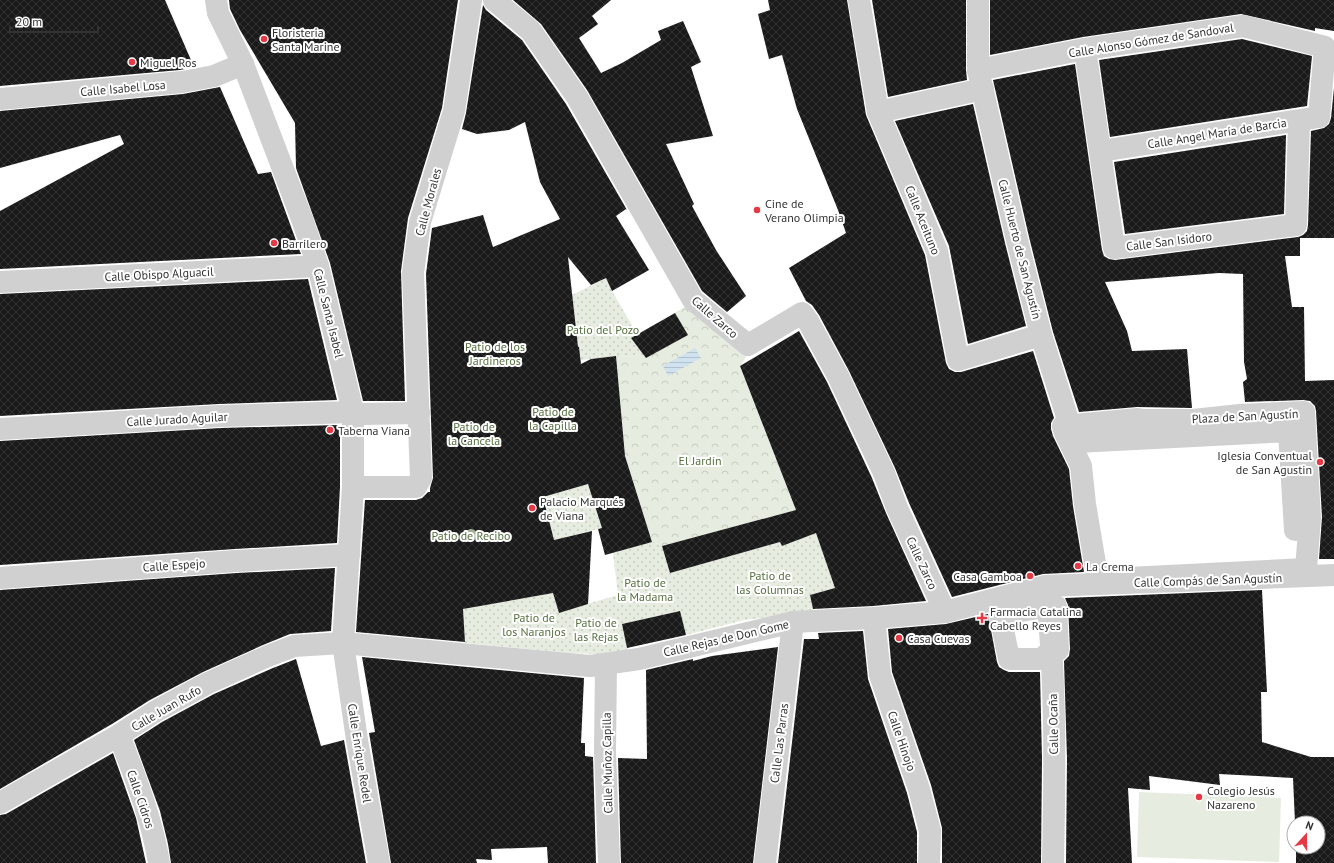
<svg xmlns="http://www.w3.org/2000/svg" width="1334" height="863" viewBox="0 0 1334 863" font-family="'PT Sans',sans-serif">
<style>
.grass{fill:url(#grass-dots)}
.forest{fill:url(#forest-crowns)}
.park{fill:#e6ecdf}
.water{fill:url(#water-rules)}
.building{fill:url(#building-cross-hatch)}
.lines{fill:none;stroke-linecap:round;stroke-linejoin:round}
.street{stroke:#d0d0d0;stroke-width:22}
.tree{fill:#a2b095}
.poi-dot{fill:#e63946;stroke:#fff;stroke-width:1.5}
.labels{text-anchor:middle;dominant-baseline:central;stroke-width:4;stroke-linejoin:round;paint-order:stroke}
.poi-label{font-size:12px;fill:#333;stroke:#fff;text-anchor:start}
.street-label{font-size:12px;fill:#333;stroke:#fff}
.park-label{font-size:12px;fill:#56703f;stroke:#fff}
</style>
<defs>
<pattern id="grass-dots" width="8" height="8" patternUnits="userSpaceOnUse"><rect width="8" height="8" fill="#e6ecdf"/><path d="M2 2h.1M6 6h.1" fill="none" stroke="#c6cbc0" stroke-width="1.8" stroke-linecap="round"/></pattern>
<pattern id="forest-crowns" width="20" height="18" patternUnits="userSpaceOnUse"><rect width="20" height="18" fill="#e6ecdf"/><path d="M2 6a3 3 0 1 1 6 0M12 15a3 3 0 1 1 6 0" fill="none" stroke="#c6cbc0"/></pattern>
<pattern id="water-rules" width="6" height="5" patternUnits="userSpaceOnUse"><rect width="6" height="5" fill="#cfe2ee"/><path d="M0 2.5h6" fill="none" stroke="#b2c2cd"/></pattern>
<pattern id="building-cross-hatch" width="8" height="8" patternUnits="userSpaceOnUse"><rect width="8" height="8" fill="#1a1a1a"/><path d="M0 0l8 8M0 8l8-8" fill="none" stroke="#333"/></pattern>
</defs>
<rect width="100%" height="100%" fill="#fff"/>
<g class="grass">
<polygon points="606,278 612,291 637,334 631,338 646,357 616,356 581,360 579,347 482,372 572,295"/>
<polygon points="588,484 602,528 554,540 543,497"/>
<polygon points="812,522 835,588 810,595 814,614 780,616 744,620 686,635 679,611 622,624 628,651 598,654 570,653 465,643 463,609 553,593 559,612 618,595 613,553 652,541 662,546 670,573 780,542 782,546 796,541"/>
</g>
<polygon class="forest" points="685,307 716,327 746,357 740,367 796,510 662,546 652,541 625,456 616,356 646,357 687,334 674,313"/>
<polygon class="park" points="1139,792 1281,798 1279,862 1137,857"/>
<polygon class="water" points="695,348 701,358 668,376 663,366"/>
<g class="building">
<polygon points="0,0 165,0 194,67 180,70 0,86"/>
<polygon points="229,0 458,0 442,108 408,218 401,271 405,401 363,401 330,263 296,168 295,123 240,30 230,9"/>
<polygon points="513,0 611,0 592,16 598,24 579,38 601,73 622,63 661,40 658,31 683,21 701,62 691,67 713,136 666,144 694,204 692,206 716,250 746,296 727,312 702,291 587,90 541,24"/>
<polygon points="768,0 847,0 866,115 925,255 946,363 949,369 955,372 961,372 1033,351 1054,418 1051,423 1051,429 1053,436 1069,469 1073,506 1084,572 1043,574 952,597 909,503 895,468 849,371 819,315 812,305 806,301 789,268 846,233 838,210 797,109 782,55 769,59 758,14 770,10"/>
<polygon points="872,0 966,0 966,70 967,80 888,97"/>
<polygon points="990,0 1334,0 1334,31 1315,28 1315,31 1241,14 1083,37 990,55"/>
<polygon points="483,5 486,10 522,40 566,104 627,210 626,209 616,216 649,270 612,291 606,278 591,285 568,257 578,347 579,347 581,364 591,359 616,356 625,456 652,542 605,555 598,529 602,528 588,484 543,497 554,540 592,531 588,604 559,613 553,593 463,609 465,642 356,632 365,500 416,500 422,498 428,492 430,492 430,488 433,478 426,274 432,228 483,215 493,247 560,219 540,182 525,122 509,130 477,134 462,129 466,113"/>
<polygon points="1242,39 1312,56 1307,106 1110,137 1099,60"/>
<polygon points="1075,64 1102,250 1104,256 1109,259 1115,260 1298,237 1303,235 1307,231 1308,225 1311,131 1324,128 1329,124 1331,118 1334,88 1334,238 1300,238 1300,256 1285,256 1292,307 1304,307 1305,381 1334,380 1334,559 1319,559 1322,517 1316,411 1315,406 1310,401 1303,400 1245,402 1243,382 1247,379 1244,362 1243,274 1219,273 1105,282 1127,331 1132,351 1187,349 1192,408 1137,407 1079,412 1053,332 1029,237 993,80"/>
<polygon points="220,87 258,174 271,172 301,254 0,269 0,211 124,144 120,135 0,168 0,111 183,94"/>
<polygon points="973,104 1005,243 1026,326 968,344 949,246 895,121"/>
<polygon points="1286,135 1284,214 1125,234 1114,162"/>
<polygon points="308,279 337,400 219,404 0,416 0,294"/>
<polygon points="675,313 688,335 646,358 631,338"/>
<polygon points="799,331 827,382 872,478 886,513 926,601 873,606 813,609 810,595 835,588 816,533 782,546 780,542 670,573 662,546 796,510 740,366"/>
<polygon points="339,425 340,438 340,487 337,543 235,549 0,565 0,441 221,428"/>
<polygon points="335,568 331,631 290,634 263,645 203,672 150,700 112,724 0,789 0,590 237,573"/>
<polygon points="1262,590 1267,692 1261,692 1262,742 1311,757 1334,757 1334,863 1296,863 1296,847 1318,847 1318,823 1295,823 1293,778 1219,774 1220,785 1149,776 1150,790 1128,788 1132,863 1066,863 1067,759 1064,661 1069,656 1070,649 1068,605 1065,598"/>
<polygon points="680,611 686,635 627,648 622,624"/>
<polygon points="988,614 997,662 999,667 1004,670 1009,672 1040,672 1042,759 1041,863 942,863 942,828 931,785 892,672 888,629 946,624"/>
<polygon points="863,631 868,679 907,793 917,832 917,863 778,863 804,639 819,639 818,633"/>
<polygon points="778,647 753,863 621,863 618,758 647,759 646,670 693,659 693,661 712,656"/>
<polygon points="362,657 584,678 581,743 585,743 585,756 593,757 596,863 548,863 547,847 491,849 492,860 476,859 477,863 391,863 369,733 375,732"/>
<polygon points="296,659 321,746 344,740 366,863 171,863 168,844 160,811 134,740 162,722 214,694 273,668"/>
<polygon points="113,753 136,818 146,863 0,863 0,815 6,814"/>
</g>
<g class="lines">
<g class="street">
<polyline points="216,0 218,13 243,64 302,219 318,266 353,412 353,487 343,643 357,740 379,863"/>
<polyline points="494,0 531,31 577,97 693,300 748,345 802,313 808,321 838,376 884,473 897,508 945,612"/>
<polyline points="859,0 878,112 937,251 958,360 1041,335"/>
<polyline points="978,0 978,70 1017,240 1041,335 1070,426 1076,439"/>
<polyline points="1085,49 1114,248 1296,225 1299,121"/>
<polyline points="978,70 1085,49 1243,26 1325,47 1319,117"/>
<polyline points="0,99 182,82 214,76 243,64"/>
<polyline points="878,112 983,89"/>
<polyline points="1101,151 1313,118"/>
<polyline points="0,282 318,266"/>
<polygon points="1304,412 1310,518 1306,569 1108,579 1098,581 1085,504 1081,466 1065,433 1063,426 1138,419 1143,420 1193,420 1240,415"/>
<polyline points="0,429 220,416 353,412 363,414 419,413"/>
<polyline points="1077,442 1289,431 1295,530"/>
<polyline points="353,487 416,487 421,478 413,273 420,222 454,111 471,0"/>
<polyline points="0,578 236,561 349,555"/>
<path d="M1046,586C1056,678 1055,771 1053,863"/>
<polygon points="1048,606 1056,606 1058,650 1052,650 1041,659 1009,659 1000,615"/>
<polyline points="874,618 880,675 919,789 930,831 929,863"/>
<polyline points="606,664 605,751 609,863"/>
<path d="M119,735C135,777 152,819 159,863"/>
<polyline points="0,803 119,735 156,711 208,683 268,656 294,646 343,643 590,666 639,659 793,622 874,618 945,612 1046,586 1334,575"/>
<polyline points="765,863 793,622"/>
</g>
</g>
<circle class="tree" cx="471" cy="535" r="6"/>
<g class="poi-dot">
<circle cx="264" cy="39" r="4"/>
<circle cx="132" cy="62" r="4"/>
<circle cx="757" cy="210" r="4"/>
<circle cx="274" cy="243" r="4"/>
<circle cx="330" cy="430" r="4"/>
<circle cx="1320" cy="462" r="4"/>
<circle cx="532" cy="508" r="4"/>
<circle cx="1078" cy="566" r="4"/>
<circle cx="1030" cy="576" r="4"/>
<path d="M980 612h4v4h4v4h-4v4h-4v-4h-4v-4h4z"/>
<circle cx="899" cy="638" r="4"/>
<circle cx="1199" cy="797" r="4"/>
</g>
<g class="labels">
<g class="poi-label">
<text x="272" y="32">Floristeria<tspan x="272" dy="14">Santa Marine</tspan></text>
<text x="140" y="62">Miguel Ros</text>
<text x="765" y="203">Cine de<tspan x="765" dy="14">Verano Olimpia</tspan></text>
<text x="282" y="243">Barrilero</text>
<text x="338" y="430">Taberna Viana</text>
<text x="1312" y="455" text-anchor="end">Iglesia Conventual<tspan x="1312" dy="14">de San Agustin</tspan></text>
<text x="540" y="501">Palacio Marqués<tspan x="540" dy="14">de Viana</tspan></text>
<text x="1086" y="566">La Crema</text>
<text x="1022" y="576" text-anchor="end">Casa Gamboa</text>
<text x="990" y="611">Farmacia Catalina<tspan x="990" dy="14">Cabello Reyes</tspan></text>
<text x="907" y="638">Casa Cuevas</text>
<text x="1207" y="790">Colegio Jesús<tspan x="1207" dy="14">Nazareno</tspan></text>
</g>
<g class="street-label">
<text transform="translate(1151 40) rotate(-9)">Calle Alonso Gómez de Sandoval</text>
<text transform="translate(123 88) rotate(-5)">Calle Isabel Losa</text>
<text transform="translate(1217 133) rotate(-9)">Calle Angel María de Barcia</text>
<text transform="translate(428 202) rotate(-75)">Calle Morales</text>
<text transform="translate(923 220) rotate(68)">Calle Aceituno</text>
<text transform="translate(1169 241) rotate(-7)">Calle San Isidoro</text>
<text transform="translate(1020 249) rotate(76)">Calle Huerto de San Agustín</text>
<text transform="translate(159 274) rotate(-3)">Calle Obispo Alguacil</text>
<text transform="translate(329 313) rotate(76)">Calle Santa Isabel</text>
<text transform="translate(715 317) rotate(41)">Calle Zarco</text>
<text transform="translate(1245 416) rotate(-3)">Plaza de San Agustín</text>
<text transform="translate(177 419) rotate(-3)">Calle Jurado Aguilar</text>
<text transform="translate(922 563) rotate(65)">Calle Zarco</text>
<text transform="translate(174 565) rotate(-4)">Calle Espejo</text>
<text transform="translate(1208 580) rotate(-2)">Calle Compás de San Agustín</text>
<text transform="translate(726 638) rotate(-13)">Calle Rejas de Don Gome</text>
<text transform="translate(166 708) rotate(-30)">Calle Juan Rufo</text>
<text transform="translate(1053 724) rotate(-91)">Calle Ocaña</text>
<text transform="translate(902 741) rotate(71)">Calle Hinojo</text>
<text transform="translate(779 743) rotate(-83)">Calle Las Parras</text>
<text transform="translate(360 753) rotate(81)">Calle Enrique Redel</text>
<text transform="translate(607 763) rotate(-91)">Calle Muñoz Capilla</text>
<text transform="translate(141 799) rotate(71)">Calle Cidros</text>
</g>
<g class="park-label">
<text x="603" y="329">Patio del Pozo</text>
<text x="495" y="346">Patio de los<tspan x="495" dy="14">Jardineros</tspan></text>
<text x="553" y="411">Patio de<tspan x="553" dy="14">la Capilla</tspan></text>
<text x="474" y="426">Patio de<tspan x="474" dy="14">la Cancela</tspan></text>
<text x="700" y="460">El Jardín</text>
<text x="471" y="535">Patio de Recibo</text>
<text x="770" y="575">Patio de<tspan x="770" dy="14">las Columnas</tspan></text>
<text x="645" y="582">Patio de<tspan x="645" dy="14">la Madama</tspan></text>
<text x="534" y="617">Patio de<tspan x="534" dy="14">los Naranjos</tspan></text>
<text x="596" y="622">Patio de<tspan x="596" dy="14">las Rejas</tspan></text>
</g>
</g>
<g transform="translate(1306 835) rotate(21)"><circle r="19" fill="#ffffff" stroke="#adadad"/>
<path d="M0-3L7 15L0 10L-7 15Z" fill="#e63946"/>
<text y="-6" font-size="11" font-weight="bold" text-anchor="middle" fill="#333333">N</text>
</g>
<path d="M10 26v6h88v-6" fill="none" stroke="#333333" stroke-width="2"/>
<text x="16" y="26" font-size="12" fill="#333333" stroke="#ffffff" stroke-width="3" paint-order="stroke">20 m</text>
</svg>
